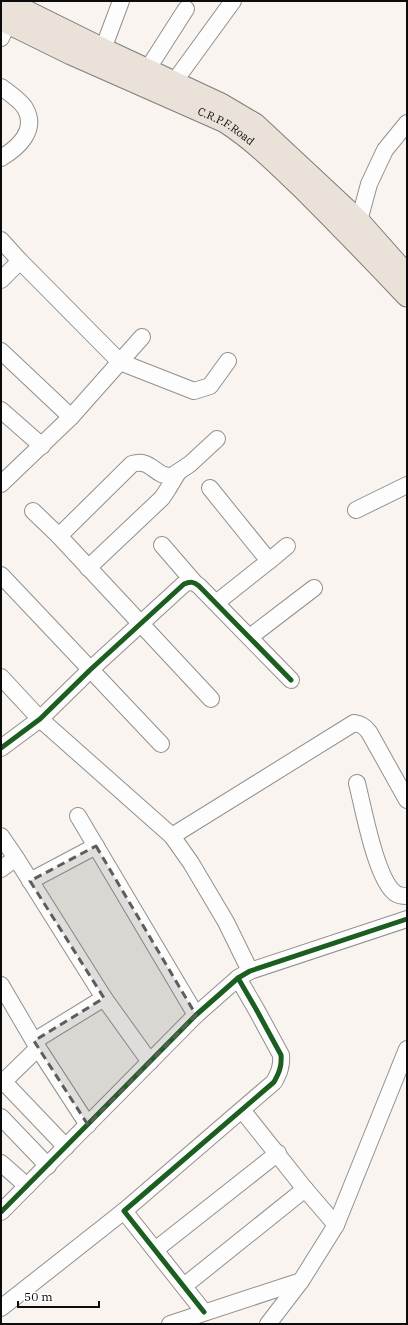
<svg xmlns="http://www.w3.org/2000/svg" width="408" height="1325" viewBox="0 0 408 1325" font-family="'IBM Plex Serif',serif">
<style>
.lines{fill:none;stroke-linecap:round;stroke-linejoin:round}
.minor-casing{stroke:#92908e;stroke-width:18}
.major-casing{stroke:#7f7d7b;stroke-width:23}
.minor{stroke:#fefdfd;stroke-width:16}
.major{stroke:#eae1d9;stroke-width:21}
.cycleway-casing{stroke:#fff;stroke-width:8}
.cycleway{stroke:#1b5e20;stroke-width:5}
.marked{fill:#5e5d5b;fill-opacity:0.2;stroke:#5e5d5b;stroke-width:3;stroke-dasharray:8 5;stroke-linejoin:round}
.labels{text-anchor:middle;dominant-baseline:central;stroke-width:4;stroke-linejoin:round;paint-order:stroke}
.street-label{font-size:11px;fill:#0b0b0b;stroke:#fff}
</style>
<rect width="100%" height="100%" fill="#f9f4ef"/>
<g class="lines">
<g class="minor-casing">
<g id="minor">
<polyline points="1,38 8,23"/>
<polyline points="97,59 103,49 121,1"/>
<polyline points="147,70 186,9"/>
<polyline points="174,82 233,1"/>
<path d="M1,87C9,93 19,99 25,108C38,130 18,148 1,158"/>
<polyline points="359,221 369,184 385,150 407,123"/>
<polyline points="1,240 20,261 1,280"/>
<polyline points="20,261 120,362 194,391 210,386 228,361"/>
<polyline points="1,351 71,417"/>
<polyline points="1,410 42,446"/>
<polyline points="1,484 71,417 142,337"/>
<polyline points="210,488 269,561 216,603"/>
<polyline points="356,510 407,485"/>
<polyline points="33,511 59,536 211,699"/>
<path d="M59,536L132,464C152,458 154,477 172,476L190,464L217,439"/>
<polyline points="162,545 194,582"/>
<polyline points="269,561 287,546"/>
<polyline points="88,568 162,498 168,489 177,474"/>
<polyline points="1,575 161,744"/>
<polyline points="250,637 314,588"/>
<polyline points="1,677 40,719 172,836 191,863 226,922 250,971"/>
<path d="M1,748L40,719L90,670L184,584C191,581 194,582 199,586L291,680"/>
<path d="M357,783C363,807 376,879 395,893C399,896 403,896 407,896"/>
<polyline points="78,816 196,1015"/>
<polyline points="1,836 16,858 1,869"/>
<path d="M172,836L354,723C361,724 364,726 369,732L407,800"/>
<polyline points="16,858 104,998 150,1062"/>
<polyline points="30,881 96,846"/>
<polyline points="1,985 38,1048 88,1125"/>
<polyline points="34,1041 104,998"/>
<polyline points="3,1081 66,1147"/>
<polyline points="1,1084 38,1048"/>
<polyline points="1,1117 48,1166"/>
<polyline points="1,1163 27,1186"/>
<polyline points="1,1212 196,1015 238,978 250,971 407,919"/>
<polyline points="336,1225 407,1049"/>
<polyline points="155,1250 278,1153"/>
<polyline points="184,1286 305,1189"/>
<polyline points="1,1308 124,1211"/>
<path d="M204,1312L124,1211L274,1082C279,1073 282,1066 281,1055L256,1009L238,978"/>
<polyline points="170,1324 301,1281 336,1225 305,1189 242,1110"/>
<polyline points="268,1324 301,1281"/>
</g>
</g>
<g class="major-casing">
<g id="major">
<polyline points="6,1 103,49 221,104 255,124 359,221 405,273"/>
<path id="s1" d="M1,18L8,23L71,54L225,122C253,140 277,164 301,187C337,223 372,259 407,296"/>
</g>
</g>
<use href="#minor" class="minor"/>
<use href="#major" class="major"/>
<g class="cycleway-casing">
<g id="cycleway">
<path d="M1,748L40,719L90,670L184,584C191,581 194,582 199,586L291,680"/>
<polyline points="1,1212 196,1015 238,978 250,971 407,919"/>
<path d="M204,1312L124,1211L274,1082C279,1073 282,1066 281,1055L256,1009L238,978"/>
</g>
</g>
<use href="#cycleway" class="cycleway"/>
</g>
<path class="marked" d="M96,846L196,1015L88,1125L34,1041L104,998L30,881Z"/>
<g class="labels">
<g class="street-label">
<text stroke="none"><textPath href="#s1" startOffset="250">C.R.P.F.Road</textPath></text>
</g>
</g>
<rect width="408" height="1325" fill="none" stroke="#0b0b0b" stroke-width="4"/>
<path d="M18 1301v6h81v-6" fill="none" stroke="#0b0b0b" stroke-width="2"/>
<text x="24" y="1301" font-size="12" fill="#0b0b0b" stroke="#ffffff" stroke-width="3" paint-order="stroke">50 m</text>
</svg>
